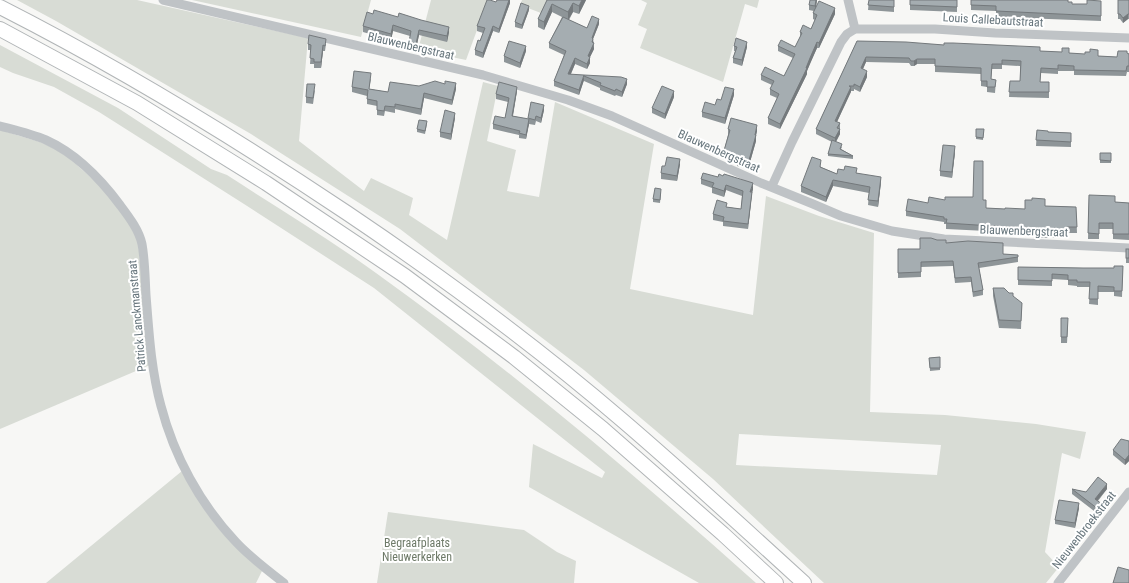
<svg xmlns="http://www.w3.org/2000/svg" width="1129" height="583" viewBox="0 0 1129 583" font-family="'Roboto Condensed',sans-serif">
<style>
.green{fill:#d8dcd5;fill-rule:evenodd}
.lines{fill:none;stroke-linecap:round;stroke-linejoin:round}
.highway-casing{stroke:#b1b5b7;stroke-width:16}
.minor{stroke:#bfc3c6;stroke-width:9}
.highway{stroke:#fff;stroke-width:14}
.wall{fill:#8e9598}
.shaded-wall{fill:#74797c}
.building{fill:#a5adb1;stroke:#74797c}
.labels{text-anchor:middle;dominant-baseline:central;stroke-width:4;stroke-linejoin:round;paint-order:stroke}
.street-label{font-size:12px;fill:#66757c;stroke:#fff}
.park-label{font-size:12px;fill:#6e7a68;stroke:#fff}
</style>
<rect width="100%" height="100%" fill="#f7f7f5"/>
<g class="green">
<path d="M17,0H137L308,38L299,141L364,191L371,178L413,198L409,215L447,240L483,82L498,86L487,141L516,150L507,191L539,197L555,102L654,144L630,289L753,315L766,196L819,216L874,233L870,412L945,415L1036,424L1086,432L1080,459L1062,453L1045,552L1059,567L1046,583H824L713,479L584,370L400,229L251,134L56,21ZM739,434L941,445L937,475L736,465Z"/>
<polygon points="192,0 371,0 361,37"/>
<polygon points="431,0 488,0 466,60 418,50"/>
<polygon points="522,0 547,0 541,13 520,5"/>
<polygon points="641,0 759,0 757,8 745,4 723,82 640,48 647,29 638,25 647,3"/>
<path d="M0,45L118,108L211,169L227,175C276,207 328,238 376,273C509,368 634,474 756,583H699L529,487L533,444L602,478L605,472L374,288L244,204L99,112L54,87L13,73L0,67Z"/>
<polygon points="0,130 40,142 55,149 69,158 97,183 122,211 138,241 150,365 0,429"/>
<path d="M182,471C194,491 204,512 220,530C232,545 247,558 262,571L256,583H46Z"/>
<polygon points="388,512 524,530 557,552 576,561 574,583 377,583"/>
</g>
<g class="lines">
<g class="highway-casing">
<g id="highway">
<path d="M0,7C120,68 235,138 347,213C442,277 535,345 622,420C684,473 744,528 804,583"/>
<polyline points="0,29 137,103 266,183 405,276 514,357 603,429 723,534 776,583"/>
</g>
</g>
<g class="minor">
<polyline points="163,0 483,75 568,100 612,116 761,183 813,204 841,216 892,231 944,239 1129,248"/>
<polyline points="848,0 855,29"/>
<path d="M0,126C15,130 32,134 46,140C77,154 100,178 120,205C129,217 139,230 142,244C145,261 145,278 146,295C149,333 151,369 161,406C174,456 200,504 236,542C250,557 267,570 284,583"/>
<polyline points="772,186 792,142 841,42 847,34 855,29 935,29 995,33 1129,38"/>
<polyline points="1058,583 1129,492"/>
</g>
<use href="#highway" class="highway"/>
</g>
<g class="wall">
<polygon points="510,0 510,3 499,33 493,31 483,58 475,55 475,50 480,41 483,33 477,31 477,26 496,2"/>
<polygon points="547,0 586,0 579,14 573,12 569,20 587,28 599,24 593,39 594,49 590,57 590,63 587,69 575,64 571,74 584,80 579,95 554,86 554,81 564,55 549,48 549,43 562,17 552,12 544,30 538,27 538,19"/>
<polygon points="817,0 816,8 835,14 819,48 817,48 810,63 807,71 807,74 780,129 768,124 768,118 777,98 770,95 770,89 772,85 761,80 761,75 784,76 793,58 778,51 778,46 795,47 800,37 800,32 811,29 815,20 813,19 813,13 814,11 809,10 809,5"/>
<polygon points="869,0 894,0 894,12 868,10"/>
<polygon points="910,0 957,0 957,12 910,10"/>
<polygon points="971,0 1068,2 1072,4 1087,4 1101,1 1101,21 996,17 996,11 971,10"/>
<polygon points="1118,0 1129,0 1129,19 1128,19 1123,23 1120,19 1118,19"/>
<polygon points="529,10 522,29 515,27 515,22"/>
<polygon points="373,14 398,17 449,32 447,42 419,35 416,49 409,47 409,42 410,36 393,31 391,40 363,32 363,26"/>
<polygon points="857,41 944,45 1069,53 1098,56 1117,57 1127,53 1129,54 1129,72 1127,72 1126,76 1074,75 1074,71 1058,71 1058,74 1041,73 1040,82 1049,82 1049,98 1009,97 1010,81 1020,81 1020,66 1002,65 1002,69 992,69 991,79 996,80 995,93 987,92 987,87 981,86 981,74 935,72 935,64 917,64 914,66 911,66 909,63 866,62 863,69 867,77 860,92 854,89 854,91 851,91 837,122 840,123 840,134 836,142 842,147 841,149 853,156 853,159 828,156 828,154 832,142 816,134 816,129"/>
<polygon points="308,44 326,44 325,51 323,51 321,68 314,68 314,64 310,64 311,50 308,50"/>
<polygon points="734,46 747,47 742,66 733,63 733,58 735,51 734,51"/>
<polygon points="526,51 520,68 504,62 504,56"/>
<polygon points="584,75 627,84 622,97 616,95 615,96 600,90 600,88 584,81"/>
<polygon points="371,79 369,89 388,92 419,86 456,89 452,105 424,98 421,115 395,109 395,113 385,111 384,116 377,115 377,106 367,104 367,96 352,92 352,87"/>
<polygon points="315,90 313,104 306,103 306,97"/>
<polygon points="517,91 513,116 528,119 544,110 541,123 536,121 535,125 529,124 526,139 519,138 519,135 493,129 493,124 505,118 508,102 496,99 496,94"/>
<polygon points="734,95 725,124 702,117 702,112 715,105 721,100"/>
<polygon points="674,97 665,119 652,113 652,108"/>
<polygon points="455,118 451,140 440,137 440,132"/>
<polygon points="427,124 425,134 417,132 417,129"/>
<polygon points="728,129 757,131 756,135 756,141 748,169 737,166 737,163 723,159 723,154 728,135"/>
<polygon points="976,129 984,129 983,140 976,139"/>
<polygon points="1037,130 1048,132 1071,133 1071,147 1036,146"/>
<polygon points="955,152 952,178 940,176 940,171"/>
<rect x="1100" y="153" width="11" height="10"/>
<polygon points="680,164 677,181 661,179 661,173 665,166"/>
<polygon points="821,166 821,167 837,174 857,173 881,182 878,207 868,205 869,193 833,186 826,202 801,192 801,186"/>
<polygon points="701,179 753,189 752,193 748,229 723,226 723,222 713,220 713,214 727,207 741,209 742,196 726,190 724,197 712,193 712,188 701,184"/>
<polygon points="661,192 660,203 653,202 653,199"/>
<polygon points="1089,195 1115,202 1129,203 1129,240 1113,239 1113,229 1099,229 1099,239 1088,239"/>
<polygon points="945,200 983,200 986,208 1005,209 1025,209 1045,206 1076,207 1077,233 1066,233 1066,238 1041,238 1033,237 1033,235 1007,232 946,229 946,224 944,224 944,222 906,216 906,211 928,203"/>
<polygon points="920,238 1003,254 1018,255 1018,262 979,268 983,290 983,295 973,297 971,282 955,283 953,266 921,267 921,277 898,278 898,249 920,249"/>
<rect x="1126" y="249" width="3" height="14"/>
<polygon points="1123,266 1122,297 1114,296 1114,292 1098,292 1098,305 1089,304 1090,287 1077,287 1077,286 1068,285 1068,280 1052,279 1052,286 1018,285 1018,267 1083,268 1114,268"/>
<polygon points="993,288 1022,303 1021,329 999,328 993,296"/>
<polygon points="1068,324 1067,343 1061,343 1061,337"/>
<polygon points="940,357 940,370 930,371 929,358"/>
<polygon points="1129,441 1129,461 1125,465 1113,455 1113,450"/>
<polygon points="1072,489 1086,492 1107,489 1098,501 1102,509 1098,514 1072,494"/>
<polygon points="1079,508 1075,528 1055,524 1055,520"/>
</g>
<g class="shaded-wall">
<polygon points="509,0 510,0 510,3 499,33 499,29"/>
<polygon points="582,0 586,0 579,14 579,6"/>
<polygon points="816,0 817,0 815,12 815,6"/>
<polygon points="573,3 573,12 568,20 568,12"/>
<polygon points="552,4 552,12 544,30 544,22"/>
<polygon points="529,6 529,10 522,29 522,25"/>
<polygon points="835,8 835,14 819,48 819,43"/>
<polygon points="1128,14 1128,19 1123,23 1123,18"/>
<polygon points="599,19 599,24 593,39 594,49 588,61 588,56 592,38"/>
<polygon points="393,25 393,31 391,40 391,34"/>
<polygon points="493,26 493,31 483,58 483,53"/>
<polygon points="449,27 449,32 447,42 447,36"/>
<polygon points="419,30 419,35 416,49 416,44"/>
<polygon points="747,42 747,47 742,66 742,60"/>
<polygon points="817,42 817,48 807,71 807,74 780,129 780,124"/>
<polygon points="323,45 323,51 321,68 321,62"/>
<polygon points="526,46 526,51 520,68 520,63"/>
<polygon points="590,57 590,63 587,69 587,64"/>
<polygon points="866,57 866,62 861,73 861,68"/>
<polygon points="575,58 575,64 568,80 568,74"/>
<polygon points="917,59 917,64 914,66 914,61"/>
<polygon points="867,71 867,77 860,92 860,87"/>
<polygon points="584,75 584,80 579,95 579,90"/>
<polygon points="627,79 627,84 622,97 622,92"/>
<polygon points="456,83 456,89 452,105 452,100"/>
<polygon points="517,87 517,91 512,120 512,116"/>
<polygon points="851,87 851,92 835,126 835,121"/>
<polygon points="734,89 734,95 725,124 725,118"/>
<polygon points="674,91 674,97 665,119 665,114"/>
<polygon points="424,93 424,98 421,115 421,109"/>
<polygon points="544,105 544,110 541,123 541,118"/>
<polygon points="455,113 455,118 451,140 451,134"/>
<polygon points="529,119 529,124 526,139 526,135"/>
<polygon points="757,125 757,131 755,140 756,135 756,141 748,169 748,164"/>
<polygon points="840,129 840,134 835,143 835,138"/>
<polygon points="955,146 955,152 952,178 952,172"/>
<polygon points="680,159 680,164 677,181 677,176"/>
<polygon points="881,177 881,182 878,207 878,201"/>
<polygon points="833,180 833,186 826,202 826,197"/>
<polygon points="753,183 753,189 752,193 748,229 750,192"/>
<polygon points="726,185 726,190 724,197 724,191"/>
<polygon points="1129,455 1129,461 1125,465 1125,460"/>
<polygon points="1107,484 1107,489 1095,503 1095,499"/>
<polygon points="1079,503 1079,508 1075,528 1075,523"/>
<polygon points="1102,504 1102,509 1098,514 1098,509"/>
</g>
<g class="building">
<polygon points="487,0 490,0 496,2 497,0 509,0 499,29 493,26 483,53 475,50 478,40 480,41 485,28 477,26"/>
<polygon points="547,0 582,0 579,6 573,3 568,12 552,4 544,22 538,19"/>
<polygon points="810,0 816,0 815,6 809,5"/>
<polygon points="869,0 894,0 894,7 868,5"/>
<polygon points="910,0 957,0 957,7 910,5"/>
<polygon points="971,0 1068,0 1068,2 1072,2 1072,4 1087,4 1087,0 1101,1 1101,16 996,11 996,6 971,5"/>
<polygon points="1118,0 1129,0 1129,14 1128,14 1123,18 1120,14 1118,14"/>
<polygon points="819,1 835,8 819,43 817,42 810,58 806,68 807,68 780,124 768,118 779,94 770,89 774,81 761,75 765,67 784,76 795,54 778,46 781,40 795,47 802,33 800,32 803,25 811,29 817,15 813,13"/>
<polygon points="521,3 529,6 522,25 515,22"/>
<polygon points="374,10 398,17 399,13 421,20 449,27 447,36 419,30 416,44 409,42 411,31 393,25 391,34 363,26 367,12 373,14"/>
<polygon points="592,16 599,19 592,38 593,39 592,42 594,43 588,56 590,57 587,64 575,58 568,74 584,75 579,90 554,81 566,51 549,43 563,17 587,28"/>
<polygon points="309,35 326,39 325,46 323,45 321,62 314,62 314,59 310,58 311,45 308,44"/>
<polygon points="736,38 747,42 742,60 733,58 737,47 734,46"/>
<polygon points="509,41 526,46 520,63 504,56"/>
<polygon points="857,41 906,42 944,45 944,43 953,43 1040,47 1040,51 1062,52 1062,48 1069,48 1069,53 1085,54 1085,52 1090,52 1090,49 1098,50 1098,56 1117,57 1118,51 1127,51 1127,53 1129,54 1129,66 1127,66 1126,71 1074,70 1074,66 1058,65 1058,69 1041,68 1040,82 1049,82 1049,92 1009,92 1010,81 1020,81 1021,61 1002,60 1002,64 992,64 991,79 996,80 995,87 987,87 987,81 981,81 981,68 935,66 935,59 917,59 914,61 911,61 909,58 866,57 861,68 867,71 860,87 854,84 854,86 849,86 851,87 835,121 840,123 837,128 840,129 835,138 816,129"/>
<polygon points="354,71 371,73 369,89 388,92 390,82 419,86 435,81 445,84 445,81 456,83 452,100 424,93 421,109 395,104 395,107 385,106 384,111 377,110 377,101 367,99 368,90 352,87"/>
<polygon points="584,75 621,77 627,79 622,92 616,89 615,91 600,85 601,83 584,76"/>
<polygon points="499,82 517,87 512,116 529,119 526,135 519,133 520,131 493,124 495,116 505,118 509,98 496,94"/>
<polygon points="307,84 315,84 313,98 306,97"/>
<polygon points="662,86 674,91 665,114 652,108"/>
<polygon points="725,87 734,89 725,118 702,112 705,102 715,105 717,99 721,100"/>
<polygon points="531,102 544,105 541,118 536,116 535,120 528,118"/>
<polygon points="445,110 455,113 451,134 440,132"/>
<polygon points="731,118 757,125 755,135 756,135 748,164 737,160 738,158 723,154 730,130 728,129"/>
<polygon points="419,120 427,121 425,131 417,129"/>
<polygon points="976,129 984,129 983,138 976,137"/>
<polygon points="1037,130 1048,131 1048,132 1071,133 1071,142 1036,140"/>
<polygon points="832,140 842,144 840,149 853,156 828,154"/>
<polygon points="943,145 955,146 952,172 940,171"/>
<polygon points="1100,153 1111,153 1111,161 1100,160"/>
<polygon points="667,157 680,159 677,176 661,173 662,166 665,166"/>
<polygon points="812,157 821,160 820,167 837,174 838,169 844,170 845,166 857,168 856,173 881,177 878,201 868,200 870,187 833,180 826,197 801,186"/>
<polygon points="974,161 983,161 983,200 986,200 986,208 1005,209 1005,208 1025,209 1025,200 1032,200 1032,198 1045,199 1045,206 1076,207 1077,227 1066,227 1066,233 1041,232 1033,232 1033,229 1007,227 946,223 947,219 944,219 944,217 906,211 908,199 928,203 929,197 945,200 945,197 973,197"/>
<polygon points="703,173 718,177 719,174 723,176 724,174 753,183 750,192 752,192 748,224 723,221 724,217 713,214 717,200 727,203 726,207 741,209 743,191 726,185 724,191 712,187 714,183 701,179"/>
<polygon points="655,188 661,189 660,200 653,199"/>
<polygon points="1089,195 1115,196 1115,202 1129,203 1129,234 1113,234 1113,223 1099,223 1099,234 1088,233"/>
<polygon points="920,238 931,238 937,240 946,240 946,243 968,241 1003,243 1003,254 1018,255 1018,257 978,263 983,290 973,292 971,277 955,278 953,261 921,262 921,272 898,273 898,249 920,249"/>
<rect x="1126" y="249" width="3" height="9"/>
<polygon points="1114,266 1123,266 1122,291 1114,291 1114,287 1098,286 1098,299 1089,299 1090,282 1077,282 1077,280 1068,280 1068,275 1052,274 1052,281 1018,280 1018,267 1083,268 1114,268"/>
<polygon points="993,288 1004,288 1009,293 1013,293 1013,296 1022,303 1021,321 999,320"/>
<polygon points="1061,318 1068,318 1067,337 1061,337"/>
<polygon points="940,357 940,368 930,368 929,358"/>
<polygon points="1121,439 1129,441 1129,455 1125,460 1113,450"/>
<polygon points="1098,477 1107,484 1095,499 1102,504 1098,509 1072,489 1086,492"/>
<polygon points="1059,500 1079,503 1075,523 1055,520"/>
<polygon points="1118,567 1129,570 1129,583 1113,583"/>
</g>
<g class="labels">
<g class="street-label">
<text transform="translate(993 20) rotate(3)">Louis Callebautstraat</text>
<text transform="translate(411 46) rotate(13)">Blauwenbergstraat</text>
<text transform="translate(719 151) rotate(24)">Blauwenbergstraat</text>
<text transform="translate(1024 231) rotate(2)">Blauwenbergstraat</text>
<text transform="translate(137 316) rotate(-95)">Patrick Lanckmanstraat</text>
<text transform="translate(1084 530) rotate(-52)">Nieuwenbroekstraat</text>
</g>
<g class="park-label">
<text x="417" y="543">Begraafplaats<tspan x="417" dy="14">Nieuwerkerken</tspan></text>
</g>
</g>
</svg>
